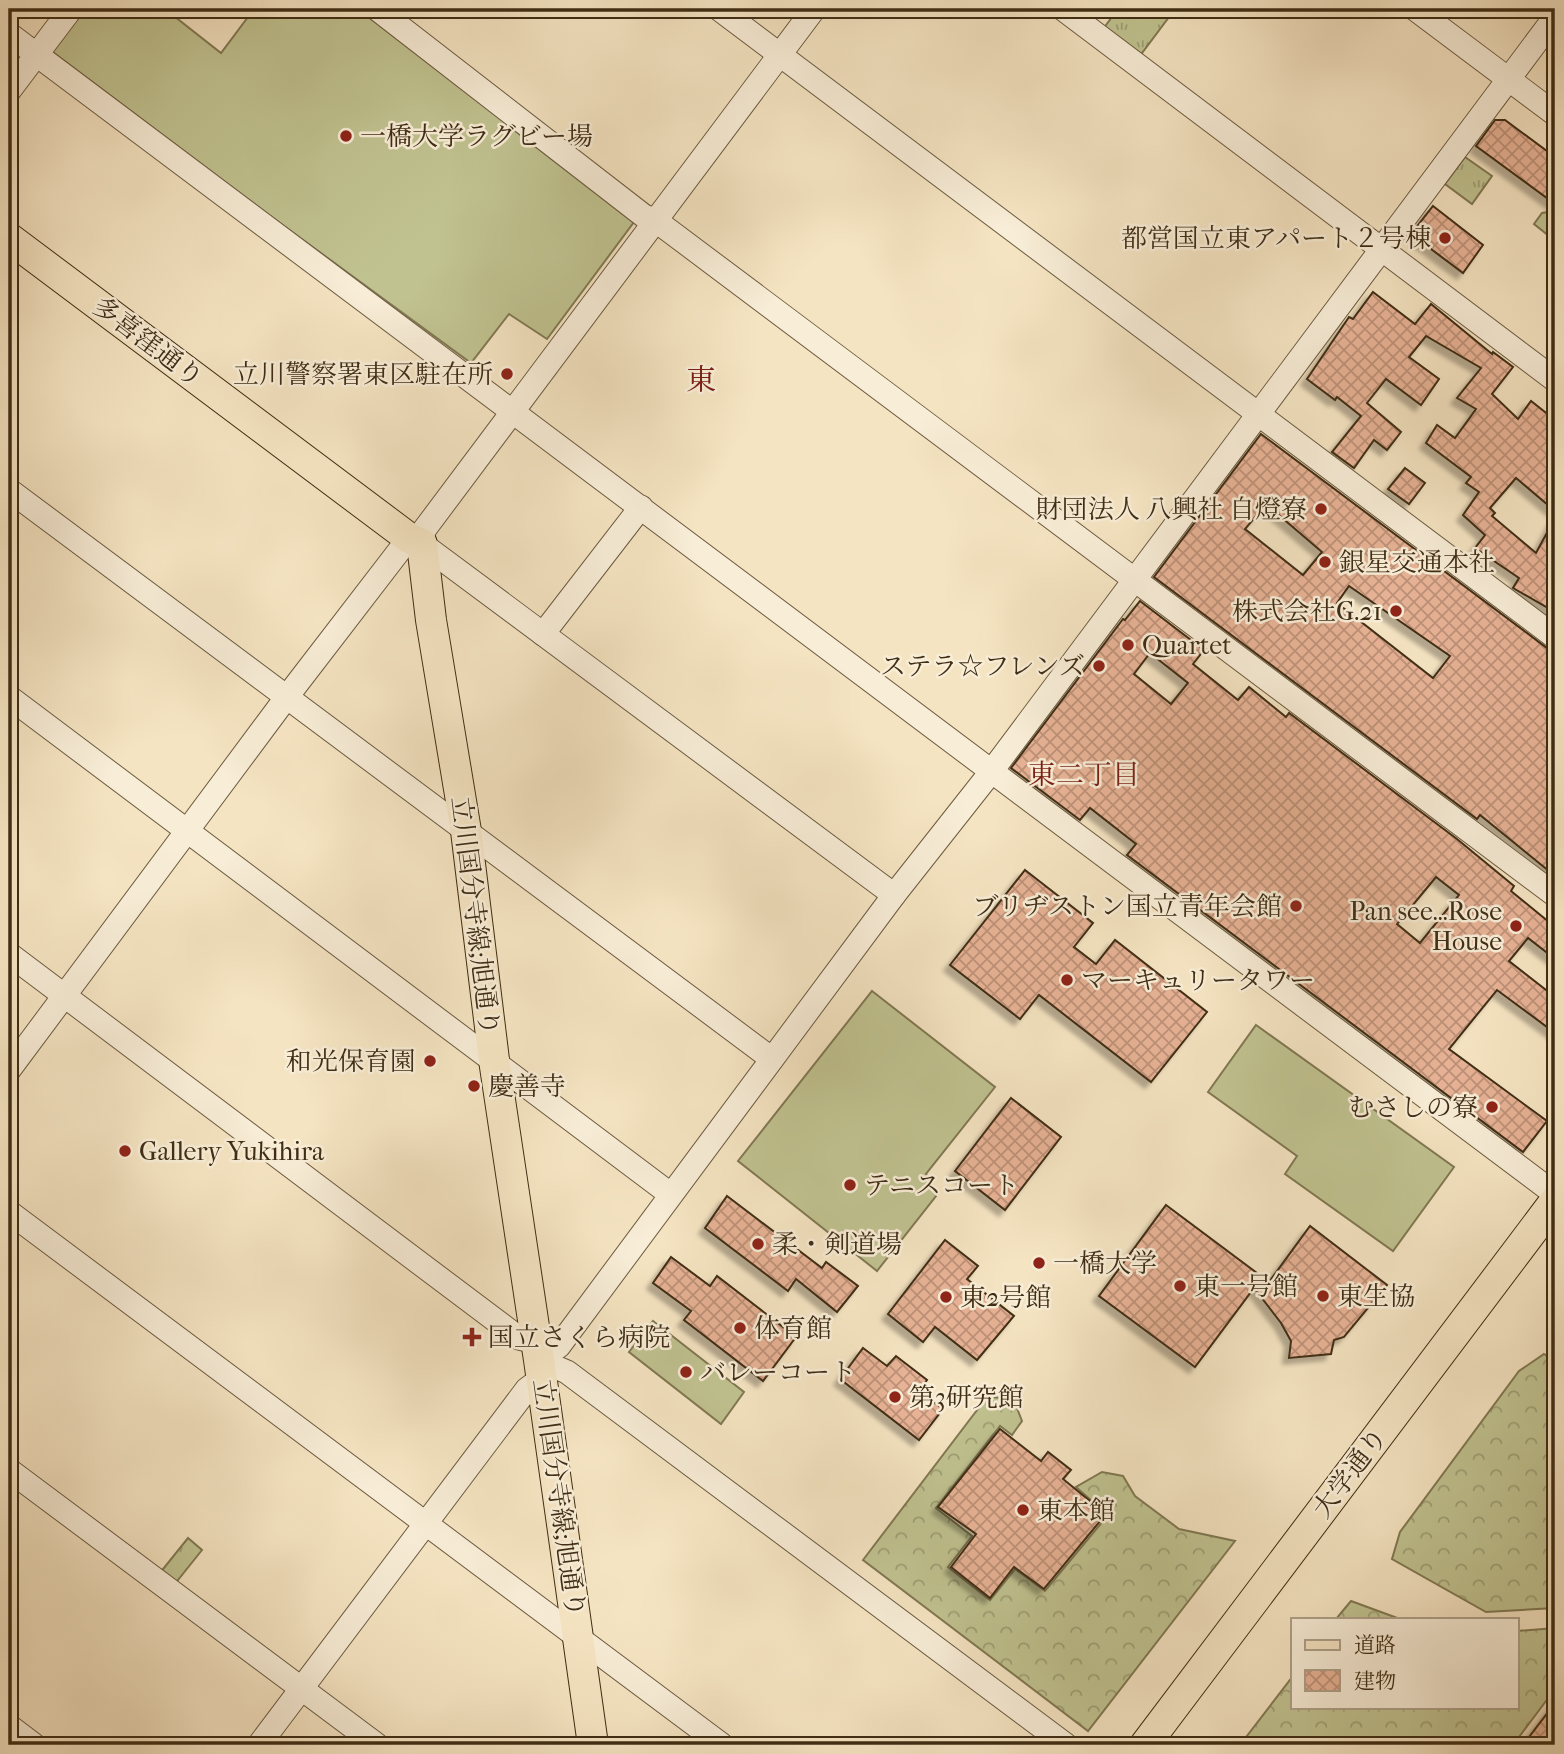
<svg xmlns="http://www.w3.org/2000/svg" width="1564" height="1754" viewBox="0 0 1564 1754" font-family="'IM FELL French Canon','Noto Serif JP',serif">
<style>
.grass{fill:url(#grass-tufts);stroke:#807852;stroke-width:2}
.forest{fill:url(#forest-crowns);stroke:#807852;stroke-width:2}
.pitch{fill:#c0c290;stroke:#807852;stroke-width:2}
.building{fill:url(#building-cross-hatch);stroke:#3f2d14;stroke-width:2;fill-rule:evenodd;filter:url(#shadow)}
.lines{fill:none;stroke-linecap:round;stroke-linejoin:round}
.minor-casing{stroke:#6c5b40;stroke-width:25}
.major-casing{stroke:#3f2d14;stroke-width:32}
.minor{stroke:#f8edd7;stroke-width:23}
.major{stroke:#f5e4c2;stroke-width:30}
.poi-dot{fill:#8f2418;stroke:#f8edd7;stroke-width:2.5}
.labels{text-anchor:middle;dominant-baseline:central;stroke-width:5;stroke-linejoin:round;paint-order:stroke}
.poi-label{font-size:26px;fill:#3f2d14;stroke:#f8edd7;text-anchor:start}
.street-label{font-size:26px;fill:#3f2d14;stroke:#f8edd7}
.neighbourhood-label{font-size:28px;fill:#7a1f14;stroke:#f8edd7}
.quarter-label{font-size:30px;fill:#7a1f14;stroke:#f8edd7}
</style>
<defs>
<pattern id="grass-tufts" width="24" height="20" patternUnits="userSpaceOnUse" patternTransform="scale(1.75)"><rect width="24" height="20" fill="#c0c290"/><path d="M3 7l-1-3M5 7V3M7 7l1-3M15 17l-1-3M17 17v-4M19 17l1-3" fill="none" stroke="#9d9e74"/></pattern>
<pattern id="forest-crowns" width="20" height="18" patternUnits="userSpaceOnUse" patternTransform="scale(1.75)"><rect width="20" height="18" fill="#c0c290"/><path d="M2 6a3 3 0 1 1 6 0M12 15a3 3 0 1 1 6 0" fill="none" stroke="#9d9e74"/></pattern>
<pattern id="building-cross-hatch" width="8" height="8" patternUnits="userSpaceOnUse" patternTransform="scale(1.75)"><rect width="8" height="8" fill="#e7b295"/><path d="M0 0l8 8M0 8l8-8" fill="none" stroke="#bd9178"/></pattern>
<filter id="shadow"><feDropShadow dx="-6" dy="6" stdDeviation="2" flood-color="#0004"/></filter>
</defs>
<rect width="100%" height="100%" fill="#f5e4c2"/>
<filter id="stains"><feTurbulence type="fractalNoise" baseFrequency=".00286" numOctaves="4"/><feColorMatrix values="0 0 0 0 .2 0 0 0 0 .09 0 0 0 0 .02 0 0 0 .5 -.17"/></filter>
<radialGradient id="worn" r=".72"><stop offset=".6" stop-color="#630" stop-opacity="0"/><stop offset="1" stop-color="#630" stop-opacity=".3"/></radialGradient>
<g class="grass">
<polygon points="1118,9 1175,9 1139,57 1103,29"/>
<polygon points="1465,157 1492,176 1472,204 1445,184"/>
<polygon points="1548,212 1555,218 1554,240 1534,224 1542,213"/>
<polygon points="188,1538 202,1550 174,1585 159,1574"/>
</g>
<g class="forest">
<polygon points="1544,1354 1555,1361 1555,1608 1486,1612 1392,1559 1400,1532 1519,1371"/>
<polygon points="987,1397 1006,1398 1015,1403 1022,1421 1012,1435 1000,1426 936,1508 972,1536 948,1567 990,1600 1015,1569 1045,1591 1108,1515 1076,1487 1102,1472 1123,1476 1135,1496 1179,1529 1235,1541 1088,1731 863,1560"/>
<polygon points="1351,1601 1400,1619 1336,1619"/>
<polygon points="1555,1628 1555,1689 1513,1745 1240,1745 1293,1676 1293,1707 1517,1707 1517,1631"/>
</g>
<g class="pitch">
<polygon points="81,9 165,9 221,53 254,9 362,9 637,218 547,339 509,314 471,363 273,218 50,50"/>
<polygon points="872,991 995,1087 926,1174 936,1196 877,1271 738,1161"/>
<polygon points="1256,1025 1454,1167 1393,1251 1285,1174 1297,1156 1208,1092"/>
<polygon points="653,1321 744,1392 721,1424 629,1352"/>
</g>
<g class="building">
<polygon points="1495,120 1505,120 1555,157 1555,204 1476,146"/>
<polygon points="1433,206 1483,245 1463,273 1411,234"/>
<polygon points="1373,292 1415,324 1431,304 1492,354 1493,352 1513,367 1492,394 1518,419 1531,401 1555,420 1555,511 1516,478 1490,508 1495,513 1492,516 1536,553 1555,518 1555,612 1513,588 1519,578 1475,548 1485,535 1463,515 1479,492 1466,483 1471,477 1426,443 1437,425 1455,438 1476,409 1457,398 1481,368 1426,336 1409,357 1439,379 1421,405 1386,379 1367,403 1401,432 1387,450 1374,440 1354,468 1332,452 1361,416 1337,397 1335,400 1307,379 1349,317 1353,319"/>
<path d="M1261,434L1547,648L1555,651V876L1480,815L1477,819L1154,577ZM1266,504L1322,552L1303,575L1245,529ZM1349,586L1450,656L1433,678L1337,603Z"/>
<polygon points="1405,468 1425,483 1409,504 1388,489"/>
<path d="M1140,601L1204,650L1193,664L1238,700L1249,687L1286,717L1289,713L1457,839L1514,886L1511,891L1555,927V959L1528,938L1509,961L1555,997V1033L1497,990L1449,1049L1547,1121L1523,1152L1127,855L1136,844L1090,808L1080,820L1011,768L1123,619L1125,620ZM1150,653L1188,683L1171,704L1134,674ZM1436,877L1459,895L1420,943L1397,924Z"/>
<polygon points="1025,870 1093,923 1074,947 1096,964 1115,940 1207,1012 1151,1082 1039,995 1020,1019 950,965"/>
<polygon points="1011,1098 1061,1137 1005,1210 955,1171"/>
<polygon points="727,1196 822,1268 826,1262 858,1286 837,1312 796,1279 788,1291 705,1228"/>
<polygon points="1166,1205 1269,1282 1310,1226 1387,1285 1344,1337 1334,1340 1331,1354 1289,1358 1291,1341 1281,1323 1254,1288 1195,1367 1099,1296"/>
<polygon points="945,1240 978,1266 967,1279 1014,1316 977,1360 935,1327 923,1342 888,1314"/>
<polygon points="671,1257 710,1286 717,1276 796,1337 763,1381 684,1320 691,1311 653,1283"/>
<polygon points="863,1348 887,1366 896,1356 927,1380 919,1391 943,1409 919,1440 840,1379"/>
<polygon points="1000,1429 1041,1461 1048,1452 1071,1470 1063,1479 1106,1514 1044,1589 1014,1567 990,1598 951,1567 976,1534 938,1507"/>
<polygon points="1555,1703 1555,1745 1523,1745"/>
</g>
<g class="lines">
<g class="minor-casing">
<g id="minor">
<polyline points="377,9 644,216 655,220 1555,895"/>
<polyline points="719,9 1555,637"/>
<polyline points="814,9 424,530 422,544 894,895"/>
<polyline points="1063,9 1555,380"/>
<polyline points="1415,9 1555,114"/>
<polyline points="9,34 1555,1194"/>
<polyline points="9,91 71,9"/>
<polyline points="9,490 772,1059"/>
<polyline points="543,634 641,507"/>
<polyline points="9,697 670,1194"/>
<polyline points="9,954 519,1338 536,1342"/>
<polyline points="9,1070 286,698 409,538"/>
<polyline points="9,1212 722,1745"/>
<polyline points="539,1360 559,1346 894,895 991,772 1555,17"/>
<polyline points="539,1360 567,1372 1066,1745"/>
<polyline points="9,1470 377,1745"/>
<polyline points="9,1726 34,1745"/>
<polyline points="259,1745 527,1389 542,1378"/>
</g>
</g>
<g class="major-casing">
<g id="major">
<polyline points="9,238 409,538 422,544 431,620 466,831 494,1060 539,1360 593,1745"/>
<polyline points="1145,1745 1555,1201"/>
</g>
</g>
<use href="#minor" class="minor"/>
<use href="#major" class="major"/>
</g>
<g class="poi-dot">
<circle cx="346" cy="136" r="7"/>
<circle cx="1445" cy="238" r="7"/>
<circle cx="507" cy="374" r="7"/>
<circle cx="1321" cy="509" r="7"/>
<circle cx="1325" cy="562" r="7"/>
<circle cx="1396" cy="611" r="7"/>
<circle cx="1128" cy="645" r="7"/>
<circle cx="1099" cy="666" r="7"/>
<circle cx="1296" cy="906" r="7"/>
<circle cx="1516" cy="926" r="7"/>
<circle cx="1067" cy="980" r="7"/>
<circle cx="430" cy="1061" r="7"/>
<circle cx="474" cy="1086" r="7"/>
<circle cx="1492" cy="1107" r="7"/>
<circle cx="125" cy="1151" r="7"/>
<circle cx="850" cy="1185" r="7"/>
<circle cx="758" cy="1244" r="7"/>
<circle cx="1039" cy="1263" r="7"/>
<circle cx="1180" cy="1286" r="7"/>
<circle cx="1323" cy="1296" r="7"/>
<circle cx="946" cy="1297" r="7"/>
<circle cx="740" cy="1328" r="7"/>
<path d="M468.5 1326.5h7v7h7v7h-7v7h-7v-7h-7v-7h7z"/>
<circle cx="686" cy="1372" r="7"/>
<circle cx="895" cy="1397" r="7"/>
<circle cx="1023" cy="1510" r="7"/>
</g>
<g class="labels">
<g class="poi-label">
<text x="360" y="136">一橋大学ラグビー場</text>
<text x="1431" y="238" text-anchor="end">都営国立東アパート２号棟</text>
<text x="493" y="374" text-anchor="end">立川警察署東区駐在所</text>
<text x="1307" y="509" text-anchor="end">財団法人 八興社 自燈寮</text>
<text x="1339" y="562">銀星交通本社</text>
<text x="1382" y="611" text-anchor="end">株式会社G.21</text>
<text x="1142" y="645">Quartet</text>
<text x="1085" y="666" text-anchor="end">ステラ☆フレンズ</text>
<text x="1282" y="906" text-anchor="end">ブリヂストン国立青年会館</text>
<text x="1502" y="911" text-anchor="end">Pan see...Rose<tspan x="1502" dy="30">House</tspan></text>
<text x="1081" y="980">マーキュリータワー</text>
<text x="416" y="1061" text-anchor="end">和光保育園</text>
<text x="488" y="1086">慶善寺</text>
<text x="1478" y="1107" text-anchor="end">むさしの寮</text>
<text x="139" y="1151">Gallery Yukihira</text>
<text x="864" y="1185">テニスコート</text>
<text x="772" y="1244">柔・剣道場</text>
<text x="1053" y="1263">一橋大学</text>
<text x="1194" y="1286">東一号館</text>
<text x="1337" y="1296">東生協</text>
<text x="960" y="1297">東2号館</text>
<text x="754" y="1328">体育館</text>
<text x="488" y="1337">国立さくら病院</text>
<text x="700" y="1372">バレーコート</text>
<text x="909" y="1397">第3研究館</text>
<text x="1037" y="1510">東本館</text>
</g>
<g class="street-label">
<text transform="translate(148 342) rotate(37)">多喜窪通り</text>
<text transform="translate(475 916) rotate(83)">立川国分寺線;旭通り</text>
<text transform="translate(1350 1473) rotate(-53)">大学通り</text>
<text transform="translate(559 1498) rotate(82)">立川国分寺線;旭通り</text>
</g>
<g class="neighbourhood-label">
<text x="1084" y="774">東二丁目</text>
</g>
<g class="quarter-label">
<text x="701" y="380">東</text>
</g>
</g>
<rect width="1564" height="1754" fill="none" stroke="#f5e4c2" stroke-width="35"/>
<rect x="10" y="10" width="1543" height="1733" fill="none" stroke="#3f2d14" stroke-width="3.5"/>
<rect x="18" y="18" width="1529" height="1719" fill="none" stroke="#3f2d14" stroke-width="2"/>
<rect x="1291" y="1618" width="228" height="91" fill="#f8edd7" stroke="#aea089" stroke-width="2"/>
<rect x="1305" y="1640" width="35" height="10" fill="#f5e4c2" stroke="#aea089" stroke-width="2"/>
<text x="1354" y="1652" font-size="21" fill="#3f2d14">道路</text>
<rect x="1305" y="1670" width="35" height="21" fill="url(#building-cross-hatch)" stroke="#aea089" stroke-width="2"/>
<text x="1354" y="1688" font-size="21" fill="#3f2d14">建物</text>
<rect width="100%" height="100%" filter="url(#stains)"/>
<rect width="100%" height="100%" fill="url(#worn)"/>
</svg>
